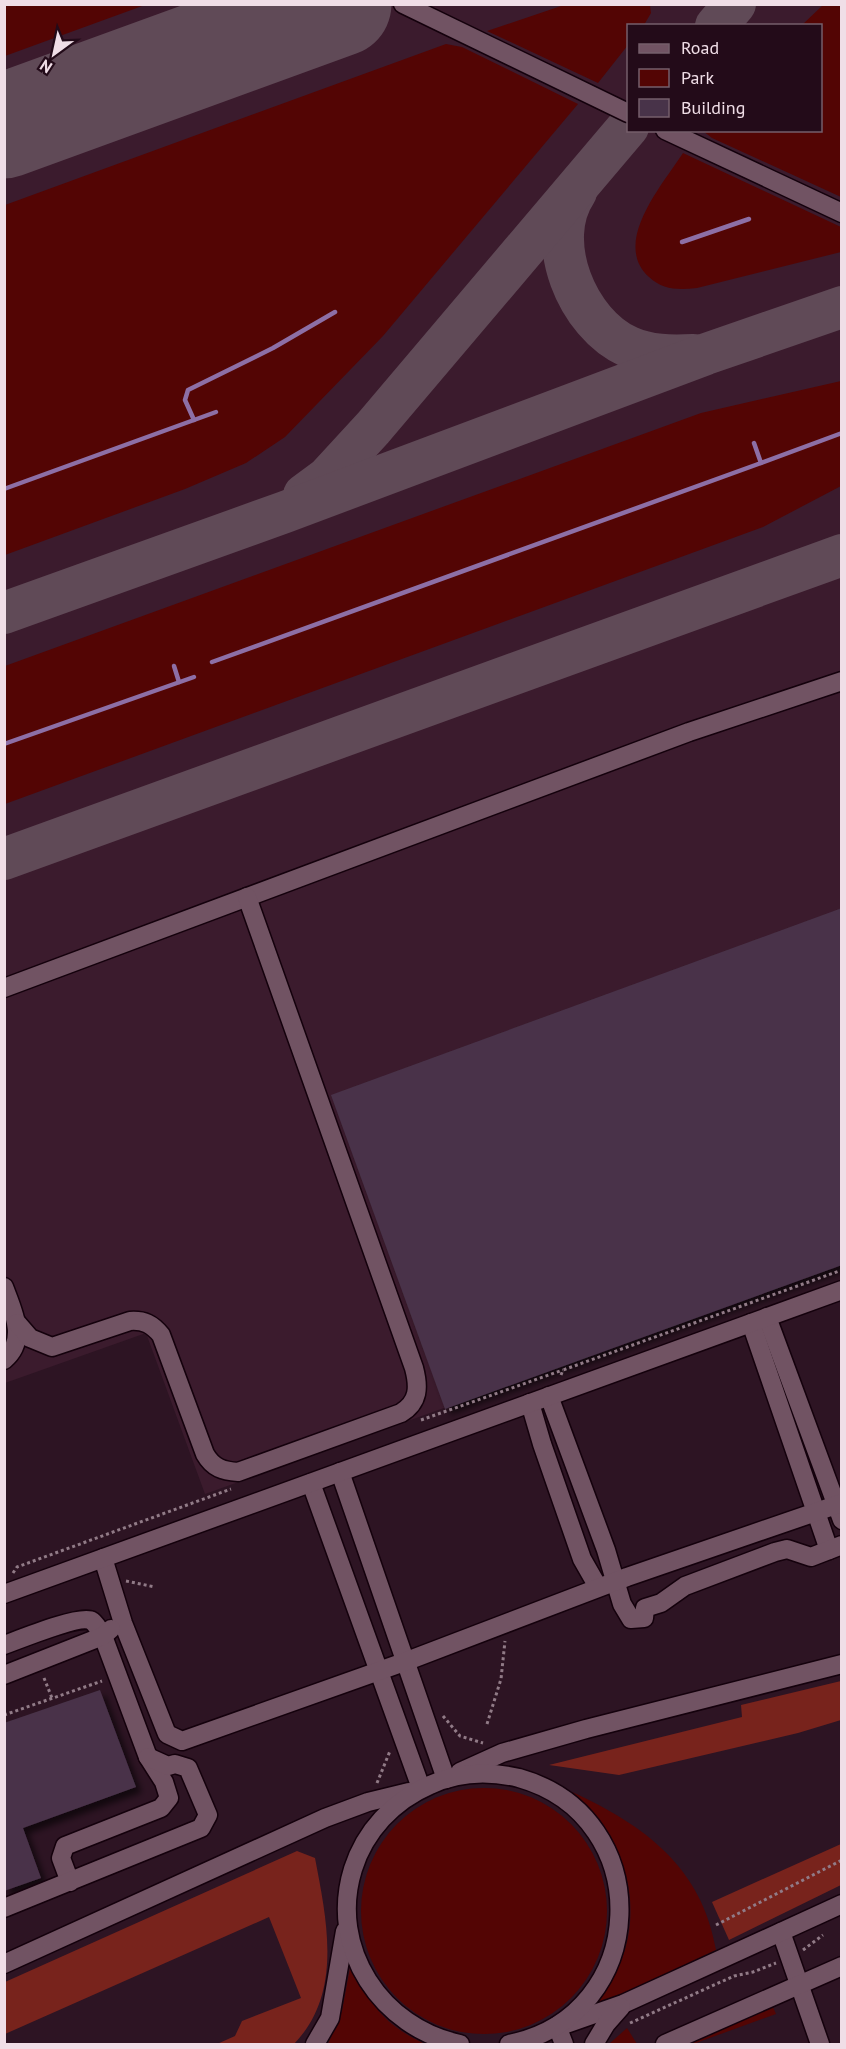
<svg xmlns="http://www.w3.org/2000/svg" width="846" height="2049" viewBox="0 0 846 2049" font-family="'PT Sans',sans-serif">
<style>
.built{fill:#3b1b2d;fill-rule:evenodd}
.green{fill:#530504}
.forest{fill:#78231c}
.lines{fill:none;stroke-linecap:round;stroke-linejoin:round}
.stream{stroke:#8d6fa6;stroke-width:4.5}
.taxiway{stroke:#604a57;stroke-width:42}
.runway{stroke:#604a57;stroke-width:105}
.building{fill:#483349;filter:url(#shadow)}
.minor-casing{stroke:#14010c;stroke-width:21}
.path{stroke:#917b87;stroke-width:3;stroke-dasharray:3 3;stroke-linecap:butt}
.minor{stroke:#715363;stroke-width:18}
</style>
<defs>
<filter id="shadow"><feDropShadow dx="5.5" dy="5.5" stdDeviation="3" flood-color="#0009"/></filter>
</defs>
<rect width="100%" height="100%" fill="#2d1423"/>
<path class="built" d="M4,5H841V1265L205,1494L146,1333L5,1383ZM628,26H820V130H628Z"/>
<g class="green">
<polygon points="5,4 145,4 145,5 5,56"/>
<polygon points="564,5 650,5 651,13 644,25 628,26 628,45 598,83 487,31"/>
<polygon points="823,5 841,5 841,197 712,138 703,131 820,130 820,26 802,25"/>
<polygon points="446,44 462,47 578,104 383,336 285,437 246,463 185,489 5,555 5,205"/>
<path d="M683,153L841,227V252L697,288C678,290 663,290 649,277C611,243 663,184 683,153Z"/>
<polygon points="841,381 841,486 763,527 5,804 5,666 701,413"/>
<circle cx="484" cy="1911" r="123"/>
<path d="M572,1792C644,1825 702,1867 716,1950L595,2008C604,1992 615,1976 622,1959C645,1897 620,1834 572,1792Z"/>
<path d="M350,1968C374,2006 381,2023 425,2044H328L342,2011Z"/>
<polygon points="772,2005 776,2014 693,2044 675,2044"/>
<polygon points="627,2028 637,2044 609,2044"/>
</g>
<g class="forest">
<polygon points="841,1681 841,1720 798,1733 619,1775 549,1765 742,1717 741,1705"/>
<polygon points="841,1844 841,1885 729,1940 712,1902"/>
<path d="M297,1851L315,1858C327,1921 343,1993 294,2044H217L235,2036L242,2021L301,1998L269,1917L5,2034V1982Z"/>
</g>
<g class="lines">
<g class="stream">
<polyline points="682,242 749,219"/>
<polyline points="194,420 185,400 188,390 273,348 335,312"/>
<polyline points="754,443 761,463 842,433"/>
<polyline points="4,489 216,412"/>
<polyline points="212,662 761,463"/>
<polyline points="174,666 179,682"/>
<polyline points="4,744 194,677"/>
</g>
<g class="taxiway">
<polyline points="716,26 735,4"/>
<path d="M576,192C543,241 577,324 629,347C649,356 671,356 693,355"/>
<polyline points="304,495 327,478 373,428 628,127"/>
<polyline points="4,613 285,512 706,354 842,307"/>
<polyline points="4,859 842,555"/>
</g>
<polyline class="runway" points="4,126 339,4"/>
</g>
<g class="building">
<polygon points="842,908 842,1265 445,1409 331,1095"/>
<polygon points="100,1690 136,1787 23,1828 41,1878 4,1891 4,1723"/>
</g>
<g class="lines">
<g class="minor-casing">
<g id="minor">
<polyline points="403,4 628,113"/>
<polyline points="665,130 842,213"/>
<polyline points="4,988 689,732 842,681"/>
<path d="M4,1287C13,1311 28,1340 4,1360"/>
<polyline points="767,1317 842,1520"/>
<path d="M17,1323L30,1338L52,1347L130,1321C144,1320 152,1324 161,1335L205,1454C213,1468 223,1471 238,1472L401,1413C419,1402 419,1387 414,1368L247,897"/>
<polyline points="751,1323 829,1550"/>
<polyline points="549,1396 606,1550 622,1604 631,1619 644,1618 645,1608 661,1603 685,1586 775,1552 787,1549 811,1557 842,1545"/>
<polyline points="530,1403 542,1444 582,1559 598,1587"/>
<polyline points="340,1472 446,1779"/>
<polyline points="311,1483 421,1788"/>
<polyline points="103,1558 123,1623 167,1734 182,1741 407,1661 627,1577 842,1503"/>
<polyline points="4,1594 842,1290"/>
<path d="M4,1645C18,1640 81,1614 92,1621C96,1624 100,1631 103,1636L148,1757L164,1782L169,1798L161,1808L65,1846L61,1858L70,1882"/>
<polyline points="4,1675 103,1636 111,1629"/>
<polyline points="460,1772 502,1753 586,1729 842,1664"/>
<polyline points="4,1908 201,1828 208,1815 188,1768 175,1764 168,1766 148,1757"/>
<polyline points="781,1932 820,2044"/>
<polyline points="4,1964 325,1818 368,1802 409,1792"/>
<polyline points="566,2024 623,2004 842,1904"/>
<polyline points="557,2026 564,2044"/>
<polyline points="315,2044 330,2018 345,1931"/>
<path d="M460,2044C382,2028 328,1949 353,1869C365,1831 393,1801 430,1785C458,1772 490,1771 519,1778C658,1817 651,2016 509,2044"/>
<polyline points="594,2044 606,2024 621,2007"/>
<polyline points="665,2044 842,1966"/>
</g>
</g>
<g class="path">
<polyline points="561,1375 563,1370 842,1270"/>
<polyline points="421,1420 563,1370"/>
<polyline points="13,1573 17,1567 231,1489"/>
<polyline points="126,1581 155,1587"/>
<polyline points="44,1678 52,1698"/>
<polyline points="4,1715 102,1681"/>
<polyline points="443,1716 460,1736 483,1743"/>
<polyline points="487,1724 501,1679 505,1641"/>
<polyline points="377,1783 390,1751"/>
<polyline points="716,1925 842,1860"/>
<polyline points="803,1950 823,1935"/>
<polyline points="630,2023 734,1976 753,1972 776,1963"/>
</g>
<use href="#minor" class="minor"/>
</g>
<rect width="846" height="2049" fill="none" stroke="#f0dee7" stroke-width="12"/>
<rect x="627" y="24" width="195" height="108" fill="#230b19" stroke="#755f6b" stroke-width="1.5"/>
<rect x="639" y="44" width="30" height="9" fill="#715363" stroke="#755f6b" stroke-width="1.5"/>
<text x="681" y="54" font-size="18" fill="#f0dee7">Road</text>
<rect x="639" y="69" width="30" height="18" fill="#530504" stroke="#755f6b" stroke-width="1.5"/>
<text x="681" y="84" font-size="18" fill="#f0dee7">Park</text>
<rect x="639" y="99" width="30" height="18" fill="#483349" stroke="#755f6b" stroke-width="1.5"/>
<text x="681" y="114" font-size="18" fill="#f0dee7">Building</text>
<g transform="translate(54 54) rotate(213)" stroke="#230b19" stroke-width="4.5" paint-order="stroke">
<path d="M0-4.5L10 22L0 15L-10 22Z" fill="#f0dee7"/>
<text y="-9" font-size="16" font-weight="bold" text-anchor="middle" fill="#f0dee7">N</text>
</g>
</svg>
